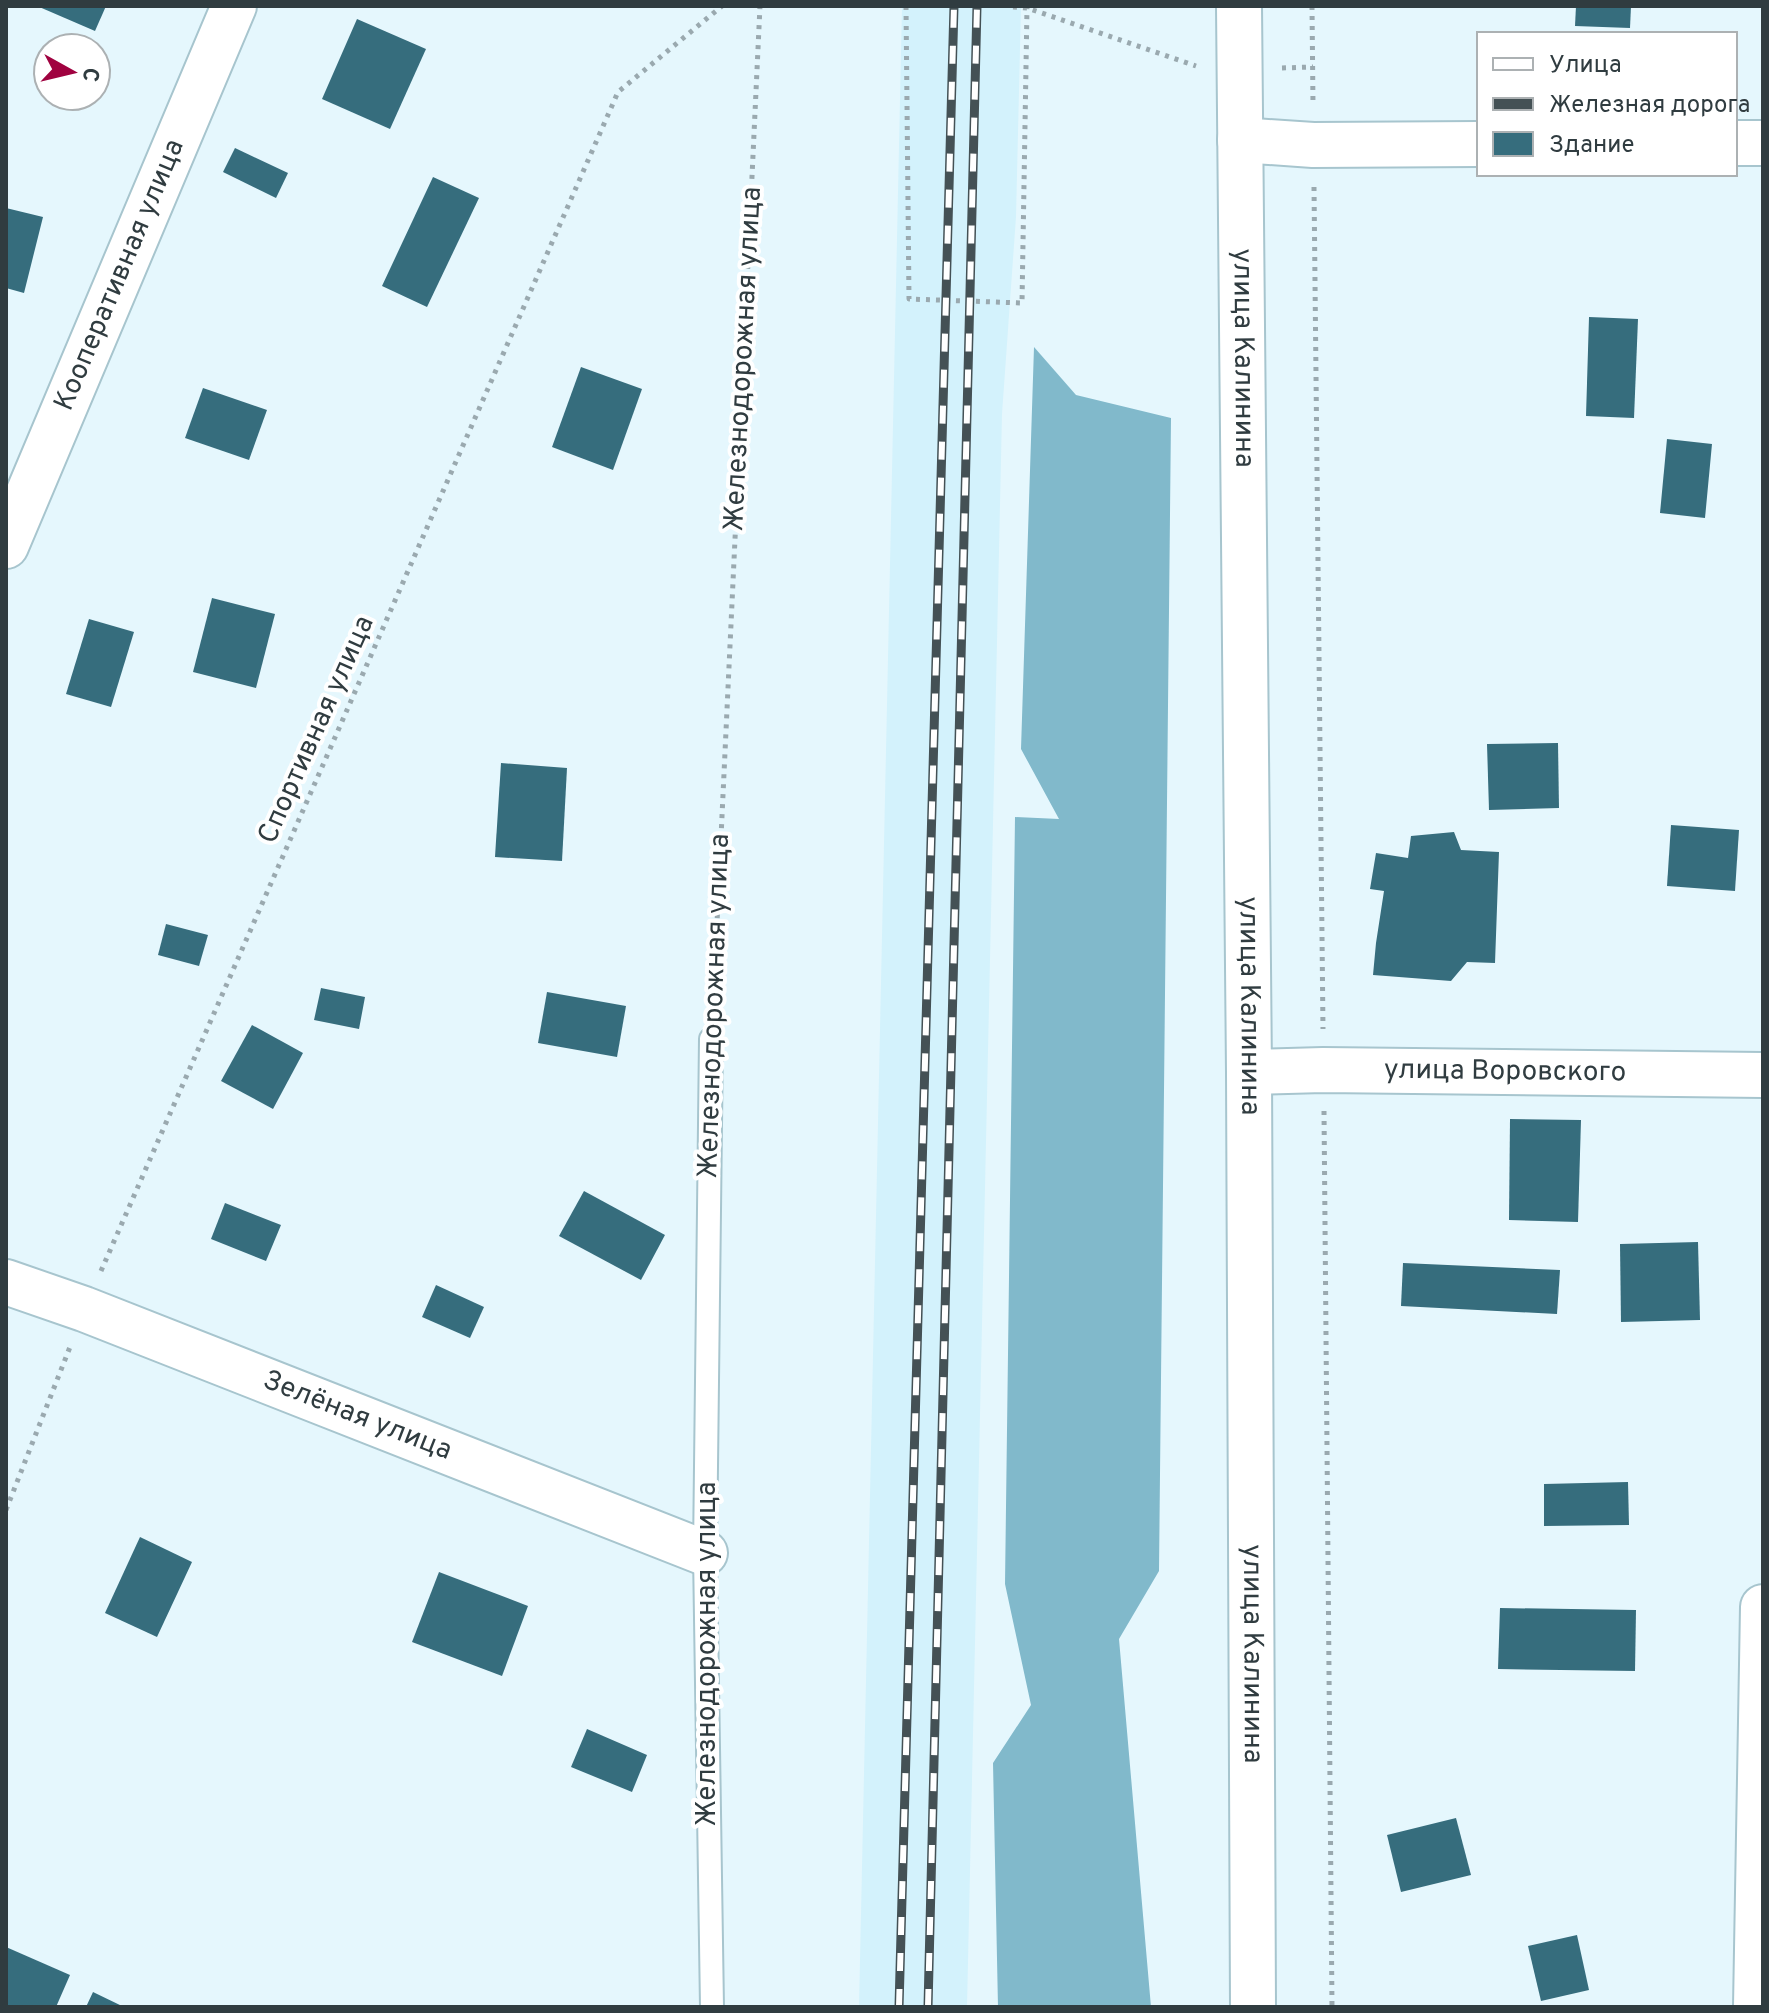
<svg xmlns="http://www.w3.org/2000/svg" width="1769" height="2013" viewBox="0 0 1769 2013" font-family="Overpass,sans-serif">
<style>
.built{fill:#d3f2fc}
.forest{fill:#81b9cb}
.building{fill:#366d7d}
.lines{fill:none;stroke-linecap:round;stroke-linejoin:round}
.lane-casing{stroke:#a7c5ce;stroke-width:26}
.street-casing{stroke:#a7c5ce;stroke-width:48}
.secondary-casing{stroke:#a7c5ce;stroke-width:48}
.path{stroke:#9aa9af;stroke-width:5;stroke-dasharray:4 6;stroke-linecap:butt}
.lane{stroke:#fff;stroke-width:22}
.street{stroke:#fff;stroke-width:44}
.secondary{stroke:#fff;stroke-width:44}
.rail-casing{stroke:#445155;stroke-width:9}
.rail{stroke:#fff;stroke-width:6;stroke-dasharray:18;stroke-linecap:butt}
.labels{text-anchor:middle;dominant-baseline:central;stroke-width:8;stroke-linejoin:round;paint-order:stroke}
.street-label{font-size:28px;fill:#303c40;stroke:#fff}
</style>
<rect width="100%" height="100%" fill="#e5f7fd"/>
<polygon class="built" points="902,6 1021,6 1016,217 1002,414 967,2007 859,2007"/>
<polygon class="forest" points="1034,347 1076,395 1171,418 1159,1571 1119,1639 1151,2007 998,2007 993,1763 1031,1705 1005,1584 1015,817 1059,819 1021,749"/>
<g class="building">
<polygon points="37,6 106,6 95,31"/>
<polygon points="1576,6 1631,6 1630,28 1575,26"/>
<polygon points="357,19 426,49 390,129 322,99"/>
<polygon points="235,148 288,173 276,198 223,172"/>
<polygon points="433,177 479,198 427,307 382,286"/>
<polygon points="6,208 43,217 24,293 6,288"/>
<polygon points="1589,317 1638,319 1634,418 1586,416"/>
<polygon points="581,367 642,389 613,470 552,447"/>
<polygon points="203,388 267,410 249,460 185,438"/>
<polygon points="1667,439 1712,444 1705,518 1660,513"/>
<polygon points="212,598 275,614 256,688 193,672"/>
<polygon points="89,619 134,632 111,707 66,694"/>
<polygon points="1558,743 1559,808 1489,810 1487,744"/>
<polygon points="501,763 567,768 562,861 495,857"/>
<polygon points="1671,825 1739,830 1735,891 1667,886"/>
<polygon points="1454,832 1461,850 1499,852 1495,963 1467,962 1451,981 1373,975 1376,943 1384,891 1370,889 1376,853 1408,858 1411,836"/>
<polygon points="166,924 208,935 199,966 158,955"/>
<polygon points="321,988 365,997 359,1029 314,1020"/>
<polygon points="547,992 626,1006 617,1057 538,1043"/>
<polygon points="252,1025 303,1053 273,1109 221,1081"/>
<polygon points="1510,1119 1581,1120 1578,1222 1509,1220"/>
<polygon points="584,1191 665,1235 641,1280 559,1236"/>
<polygon points="225,1203 281,1225 266,1261 211,1239"/>
<polygon points="1698,1242 1700,1320 1621,1322 1620,1244"/>
<polygon points="1403,1263 1560,1270 1557,1314 1401,1306"/>
<polygon points="436,1285 484,1307 470,1338 422,1317"/>
<polygon points="1628,1482 1629,1525 1544,1526 1544,1484"/>
<polygon points="140,1537 192,1562 157,1637 105,1613"/>
<polygon points="439,1572 528,1606 502,1676 412,1642"/>
<polygon points="1500,1608 1636,1610 1635,1671 1498,1669"/>
<polygon points="587,1729 647,1755 632,1792 571,1767"/>
<polygon points="1456,1818 1471,1875 1401,1892 1387,1835"/>
<polygon points="1577,1935 1589,1990 1541,2001 1528,1946"/>
<polygon points="6,1947 70,1975 56,2007 6,2007"/>
<polygon points="93,1992 124,2007 86,2007"/>
</g>
<g class="lines">
<g class="lane-casing">
<polyline id="lane" points="711,1039 705,1553 712,2007"/>
</g>
<g class="street-casing">
<g id="street">
<polyline points="1240,140 1313,145 1479,144"/>
<polyline points="1735,143 1763,143"/>
<path id="s1" d="M6,546L234,6"/>
<path id="s2" d="M1249,1072L1323,1070L1763,1075"/>
<path id="s3" d="M6,1282L84,1309L705,1553"/>
<polyline points="1756,2007 1763,1607"/>
</g>
</g>
<g class="secondary-casing">
<g id="secondary">
<path id="s4" d="M1239,6L1249,1072L1253,2007"/>
</g>
</g>
<g class="path">
<polyline points="906,6 909,299 1022,303 1027,8"/>
<polyline points="1312,6 1313,105"/>
<polyline points="1013,7 1027,8 1196,66"/>
<polyline points="1282,68 1313,67"/>
<polyline points="1314,187 1323,1029"/>
<polyline points="713,1008 760,6"/>
<polyline points="1324,1111 1332,2007"/>
<polyline points="101,1271 618,92 722,6"/>
<polyline points="6,1510 70,1347"/>
</g>
<use href="#lane" class="lane"/>
<use href="#street" class="street"/>
<use href="#secondary" class="secondary"/>
<g class="rail-casing">
<g id="rail">
<polyline points="899,2007 954,6"/>
<polyline points="928,2007 977,6"/>
</g>
</g>
<use href="#rail" class="rail"/>
</g>
<g class="labels">
<g class="street-label">
<text stroke="none"><textPath href="#s1" startOffset="294">Кооперативная улица</textPath></text>
<text transform="translate(744 359) rotate(-87)">Железнодорожная улица</text>
<text stroke="none"><textPath href="#s4" startOffset="352">улица Калинина</textPath></text>
<text transform="translate(317 730) rotate(-66)">Спортивная улица</text>
<text transform="translate(715 1006) rotate(-88)">Железнодорожная улица</text>
<text stroke="none"><textPath href="#s4" startOffset="1000">улица Калинина</textPath></text>
<text stroke="none"><textPath href="#s2" startOffset="256">улица Воровского</textPath></text>
<text stroke="none"><textPath href="#s3" startOffset="376">Зелёная улица</textPath></text>
<text transform="translate(708 1654) rotate(-90)">Железнодорожная улица</text>
<text stroke="none"><textPath href="#s4" startOffset="1648">улица Калинина</textPath></text>
</g>
</g>
<rect width="1769" height="2013" fill="none" stroke="#303c40" stroke-width="16"/>
<rect x="1477" y="32" width="260" height="144" fill="#ffffff" stroke="#acb1b3" stroke-width="2"/>
<rect x="1493" y="58" width="40" height="12" fill="#ffffff" stroke="#acb1b3" stroke-width="2"/>
<text x="1549" y="72" font-size="24" fill="#303c40">Улица</text>
<rect x="1493" y="98" width="40" height="12" fill="#445155" stroke="#acb1b3" stroke-width="2"/>
<text x="1549" y="112" font-size="24" fill="#303c40">Железная дорога</text>
<rect x="1493" y="132" width="40" height="24" fill="#366d7d" stroke="#acb1b3" stroke-width="2"/>
<text x="1549" y="152" font-size="24" fill="#303c40">Здание</text>
<g transform="translate(72 72) rotate(98)"><circle r="38" fill="#ffffff" stroke="#acb1b3" stroke-width="2"/>
<path d="M0-6L14 30L0 20L-14 30Z" fill="#a00240"/>
<text y="-12" font-size="22" font-weight="bold" text-anchor="middle" fill="#303c40">С</text>
</g>
</svg>
